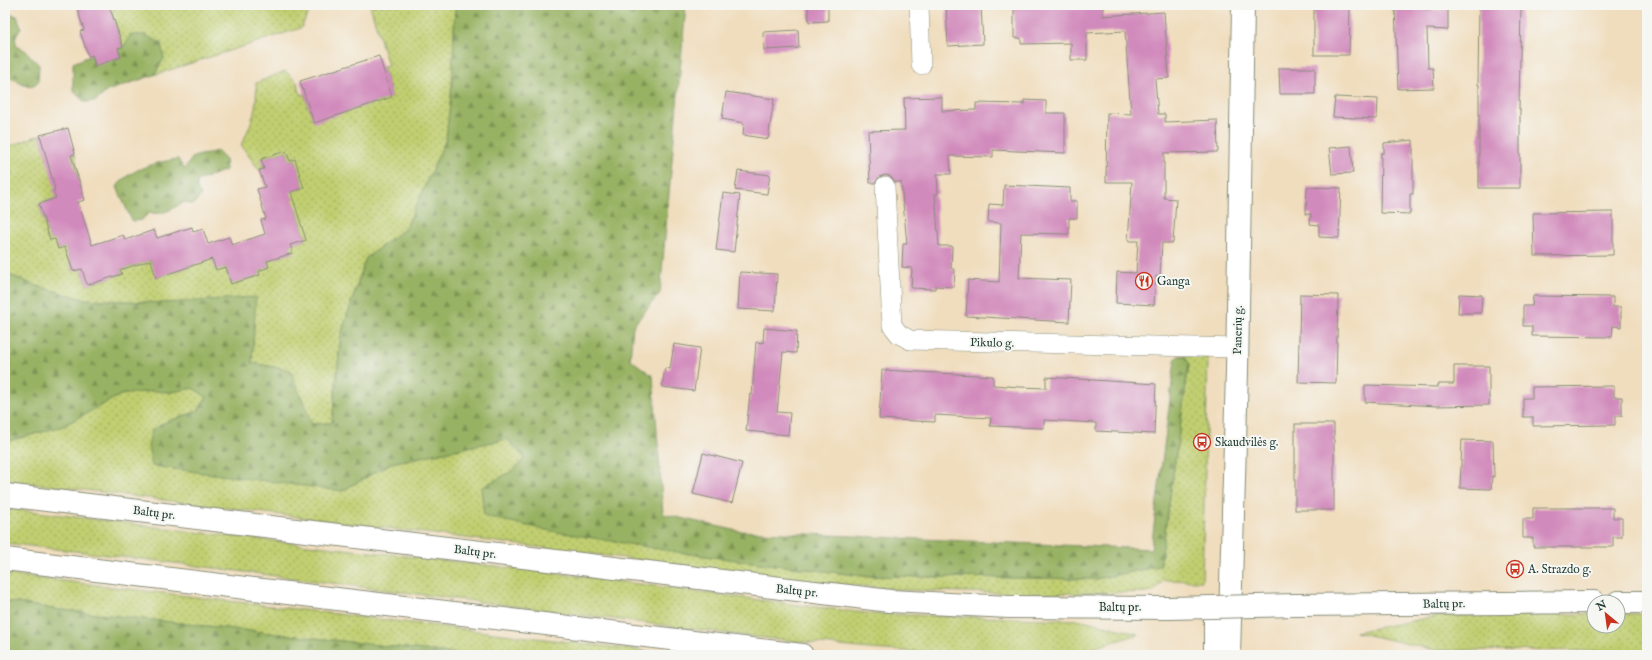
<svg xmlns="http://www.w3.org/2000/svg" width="1652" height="660" viewBox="0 0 1652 660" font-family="'IM FELL English',serif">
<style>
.grass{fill:url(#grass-dots);stroke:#708652}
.forest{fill:url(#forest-firs);stroke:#5c784c}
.building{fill:#d18abc}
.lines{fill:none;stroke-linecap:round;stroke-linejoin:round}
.minor-casing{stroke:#888d78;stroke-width:20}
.secondary-casing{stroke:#888d78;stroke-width:24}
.primary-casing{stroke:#888d78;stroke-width:24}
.minor{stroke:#fff;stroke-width:19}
.secondary{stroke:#fff;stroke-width:22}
.primary{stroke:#fff;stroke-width:22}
.primary-bridge-casing{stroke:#888d78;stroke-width:24;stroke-linecap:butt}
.primary-bridge{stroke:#fff;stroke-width:22}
.labels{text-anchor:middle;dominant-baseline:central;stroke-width:4;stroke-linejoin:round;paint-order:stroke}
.poi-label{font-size:12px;fill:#1f3d34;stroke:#f6f6f2;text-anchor:start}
.street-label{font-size:12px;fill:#1f3d34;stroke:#f6f6f2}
</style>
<defs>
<pattern id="grass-dots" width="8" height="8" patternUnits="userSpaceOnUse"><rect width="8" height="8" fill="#c1cf71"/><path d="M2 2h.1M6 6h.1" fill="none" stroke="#9ca95e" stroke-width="1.8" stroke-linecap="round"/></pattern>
<pattern id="forest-firs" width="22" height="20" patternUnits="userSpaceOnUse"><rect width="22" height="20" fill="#98b263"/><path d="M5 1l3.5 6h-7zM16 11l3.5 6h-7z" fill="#7b9252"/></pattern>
</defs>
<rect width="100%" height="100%" fill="#f6f6f2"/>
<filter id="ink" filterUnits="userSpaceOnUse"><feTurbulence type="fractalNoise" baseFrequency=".025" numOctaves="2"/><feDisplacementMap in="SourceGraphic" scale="8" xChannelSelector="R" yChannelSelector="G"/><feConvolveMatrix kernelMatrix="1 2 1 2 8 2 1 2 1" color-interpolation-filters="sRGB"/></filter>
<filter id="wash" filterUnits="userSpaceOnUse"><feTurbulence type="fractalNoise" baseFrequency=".012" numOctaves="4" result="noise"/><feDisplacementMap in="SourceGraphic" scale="16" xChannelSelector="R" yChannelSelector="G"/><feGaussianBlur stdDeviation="0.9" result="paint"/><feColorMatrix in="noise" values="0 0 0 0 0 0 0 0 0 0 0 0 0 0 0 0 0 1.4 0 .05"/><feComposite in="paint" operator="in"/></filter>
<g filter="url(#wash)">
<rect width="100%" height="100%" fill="#f0ddbd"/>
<g class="grass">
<polygon points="114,5 311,5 311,7 301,28 154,75 164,58 126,44 123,47 111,11 115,9"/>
<path d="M370,5H455L452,87L446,139L406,228L366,258L341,335L332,423L312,424L290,370L252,363L164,303L83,299L37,286L5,273V178L12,175L5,148L40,135L48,161L75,154L79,181L53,190L56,198L39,204L50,240L55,239L58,249L65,247L73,271L82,269L87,285L122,274L120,270L151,260L157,277L192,266L211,255L216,270L226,267L231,284L260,275L259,271L269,267L267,261L292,253L290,245L306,240L297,210L292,211L286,193L304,188L295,159L290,161L286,151L261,159L264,169L259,170L241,145C252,123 258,108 256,83L285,71L297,82L301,95L304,94L314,122L392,97L383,67L388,66Z"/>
<polygon points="1184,355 1208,357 1202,581 1164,580 1153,592 1025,594 906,590 815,582 5,480 5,442 63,426 120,395 152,391 172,392 192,388 207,396 198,411 166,422 342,491 391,463 507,439 525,458 514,470 481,488 682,553 863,576 1096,579 1160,566 1189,364"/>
<polygon points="5,508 212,534 571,575 798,605 875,614 1082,620 1139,634 1080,652 1065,655 978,655 869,649 747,636 159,561 5,543"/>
<polygon points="5,574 677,655 468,655 53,609 5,601"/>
<polygon points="1594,614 1594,626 1618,626 1618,614 1647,614 1647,651 1435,650 1355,632 1437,616"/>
</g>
<g class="forest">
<polygon points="455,5 686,5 660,293 633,326 630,359 653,376 663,514 738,531 1151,549 1175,360 1178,356 1184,355 1189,363 1160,566 1096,579 863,576 682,553 546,530 484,516 481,488 514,470 525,458 507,439 391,463 342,491 152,466 148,446 152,430 166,422 198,411 207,397 192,388 172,392 152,391 120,395 63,426 5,442 5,273 37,286 83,299 164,303 256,297 252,363 290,370 312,424 332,423 341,335 366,258 406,228 446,139 452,87"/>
<polygon points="5,10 8,13 17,16 21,28 15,38 17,47 25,50 39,65 38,82 30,87 5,75 5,49 7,48 5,44"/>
<polygon points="130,35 145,35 161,43 164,58 154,75 107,91 96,101 85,102 73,91 73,63 92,55 95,65 121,57 118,48 126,44"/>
<path d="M217,151L225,159L226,170L197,181V189L201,195L193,205L185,202C174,207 162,217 150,212L142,220L133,221L130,217L117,187C128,169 158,162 178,159L184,169L193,157Z"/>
<polygon points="5,601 53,609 468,655 5,655"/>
</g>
<g id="blocks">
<g class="building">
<polygon points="76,5 109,5 123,47 118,48 121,57 95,66 92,55 88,56 80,31 84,30"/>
<polygon points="808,5 828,5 828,21 809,22"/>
<polygon points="946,5 981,5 983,44 948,46"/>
<polygon points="1014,5 1103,5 1103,16 1164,12 1169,78 1155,79 1158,114 1165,114 1165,122 1217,120 1218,152 1164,153 1164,198 1176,199 1173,243 1162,243 1160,276 1156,276 1154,305 1116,303 1117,272 1136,273 1138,241 1128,241 1132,182 1106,182 1107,113 1131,114 1125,31 1087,33 1087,60 1071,60 1071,43 1021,44 1021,38 1014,38"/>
<polygon points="1314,5 1350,5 1349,55 1314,55"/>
<polygon points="1395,5 1423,5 1423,9 1448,10 1448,30 1427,29 1428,68 1433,68 1434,88 1398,89"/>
<polygon points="1479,5 1521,6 1519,109 1520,109 1520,188 1479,188 1479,85 1478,85"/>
<polygon points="798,30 799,48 764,50 763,32"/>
<polygon points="379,56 392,97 314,123 300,81"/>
<polygon points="1279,68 1315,68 1315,94 1280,94"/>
<polygon points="726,92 774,99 768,139 743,135 744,123 722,119"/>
<polygon points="942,97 942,111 976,110 976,103 1024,104 1024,100 1046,101 1046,113 1065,113 1065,153 993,150 993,157 950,156 951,174 937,174 938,194 935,194 939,246 952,246 951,269 955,269 954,287 935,286 935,289 911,288 912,268 902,267 903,244 907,244 901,182 895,182 890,176 885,175 879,177 875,183 870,183 868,131 905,130 904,98"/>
<polygon points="1335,97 1378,99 1377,119 1333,117"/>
<polygon points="68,128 75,154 71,155 85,200 78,202 92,245 123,235 125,240 154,230 157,238 192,227 193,232 203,229 208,244 229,237 232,245 265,234 261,220 266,219 257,189 265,187 259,170 264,169 261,159 286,151 290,161 295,159 304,188 291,192 306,240 290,245 293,253 267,261 269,267 259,271 260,275 231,284 226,267 216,270 212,259 156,278 151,260 120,270 122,274 87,285 82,269 73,271 65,247 58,249 55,239 50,240 39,204 56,198 53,190 55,189 40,135"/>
<polygon points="1413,140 1413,194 1410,194 1410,214 1380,213 1381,153 1384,153 1384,143"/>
<polygon points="1351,146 1353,173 1332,174 1329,148"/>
<polygon points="738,171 770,175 767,194 735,190"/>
<polygon points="1004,185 1070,188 1070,201 1077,201 1077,218 1069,218 1069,234 1021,233 1019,278 1071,280 1069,322 966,316 968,280 999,282 1001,223 988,222 989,204 1003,205"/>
<polygon points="1307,187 1341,188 1339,238 1319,237 1319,225 1310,224 1311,214 1306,214"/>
<polygon points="723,193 740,195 734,252 716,250"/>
<polygon points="1613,212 1613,255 1534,256 1533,213"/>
<polygon points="740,272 777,274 775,311 738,309"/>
<polygon points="1300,294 1338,295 1336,383 1298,382"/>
<polygon points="1459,294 1482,295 1481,313 1458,313"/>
<polygon points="1533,296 1613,297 1613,307 1621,307 1621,327 1613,326 1612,337 1532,336 1532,326 1523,326 1523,306 1532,306"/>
<polygon points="764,328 797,331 796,353 783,352 777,412 790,413 788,435 746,431 750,394 752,395 756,342 763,343"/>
<polygon points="674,344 700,348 694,391 662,387 665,368 670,369"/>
<polygon points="1454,366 1489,366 1489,405 1437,406 1365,402 1365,385 1437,387 1437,384 1454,384"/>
<polygon points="882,370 993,376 993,385 1020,387 1046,388 1046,377 1156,384 1154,434 1096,431 1096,423 1044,420 1044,428 990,426 991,418 935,415 935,422 879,419"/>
<polygon points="1614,386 1614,397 1622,397 1622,416 1615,416 1615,425 1533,426 1533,417 1523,417 1523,398 1532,398 1532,387"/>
<rect x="1295" y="424" width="39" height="86"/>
<polygon points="1462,440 1493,441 1494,477 1492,476 1491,489 1460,488"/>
<polygon points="703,453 742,463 732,503 693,494"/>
<polygon points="1533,508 1613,508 1613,518 1622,518 1622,537 1613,537 1613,547 1533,547 1533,538 1523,538 1523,519 1533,519"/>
</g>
</g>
</g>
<g filter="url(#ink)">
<use href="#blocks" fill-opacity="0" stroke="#888d78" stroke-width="1"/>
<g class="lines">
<g class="minor-casing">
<g id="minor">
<polyline points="919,5 921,65"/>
<polyline points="885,186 892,325 899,334 910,340 1237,348"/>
</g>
</g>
<g class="secondary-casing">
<polyline id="secondary" points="1229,655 1237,371 1243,5"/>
</g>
<g class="primary-casing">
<g id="primary">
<polyline points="5,495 890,601 1009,607 1169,608"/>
<polyline points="5,559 802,655"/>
<polyline points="1618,602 1647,602"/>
<polyline points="1295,605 1594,602"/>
<polyline points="1215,655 1215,607"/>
</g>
</g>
<use href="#minor" class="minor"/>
<use href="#secondary" class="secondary"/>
<use href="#primary" class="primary"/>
<g class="primary-bridge-casing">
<polyline id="primary-bridge" points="1169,608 1295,605"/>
</g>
<use href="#primary-bridge" class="primary-bridge"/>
</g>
</g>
<defs>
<g id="restaurant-ring" transform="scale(0.9)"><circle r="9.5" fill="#f6f6f2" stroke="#c8321e" stroke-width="1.5"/><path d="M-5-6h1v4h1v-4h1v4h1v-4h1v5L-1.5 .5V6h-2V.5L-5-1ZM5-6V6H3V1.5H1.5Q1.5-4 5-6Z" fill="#c8321e"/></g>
<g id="bus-ring" transform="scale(0.9)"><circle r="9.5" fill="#f6f6f2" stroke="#c8321e" stroke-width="1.5"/><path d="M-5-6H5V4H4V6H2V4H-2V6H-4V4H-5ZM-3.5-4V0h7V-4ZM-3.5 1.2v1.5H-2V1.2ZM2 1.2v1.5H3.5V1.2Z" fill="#c8321e"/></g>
</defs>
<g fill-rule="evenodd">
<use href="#restaurant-ring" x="1144" y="281"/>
<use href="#bus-ring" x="1202" y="442"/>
<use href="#bus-ring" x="1515" y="569"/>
</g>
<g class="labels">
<g class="poi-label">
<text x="1157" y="281">Ganga</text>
<text x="1215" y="442">Skaudvilės g.</text>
<text x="1528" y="569">A. Strazdo g.</text>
</g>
<g class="street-label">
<text transform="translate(1238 330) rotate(-89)">Panerių g.</text>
<text transform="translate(992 343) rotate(1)">Pikulo g.</text>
<text transform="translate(154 513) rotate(7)">Baltų pr.</text>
<text transform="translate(475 552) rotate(7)">Baltų pr.</text>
<text transform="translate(797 591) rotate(6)">Baltų pr.</text>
<text transform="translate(1444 604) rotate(-1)">Baltų pr.</text>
<text x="1120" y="607">Baltų pr.</text>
</g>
</g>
<rect width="1652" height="660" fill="none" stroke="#f6f6f2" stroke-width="20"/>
<g transform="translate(1606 614) rotate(331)"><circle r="19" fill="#f6f6f2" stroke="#a0aca6"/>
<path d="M0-3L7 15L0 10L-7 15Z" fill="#c8321e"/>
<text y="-6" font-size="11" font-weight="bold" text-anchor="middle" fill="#1f3d34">N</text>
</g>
</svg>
